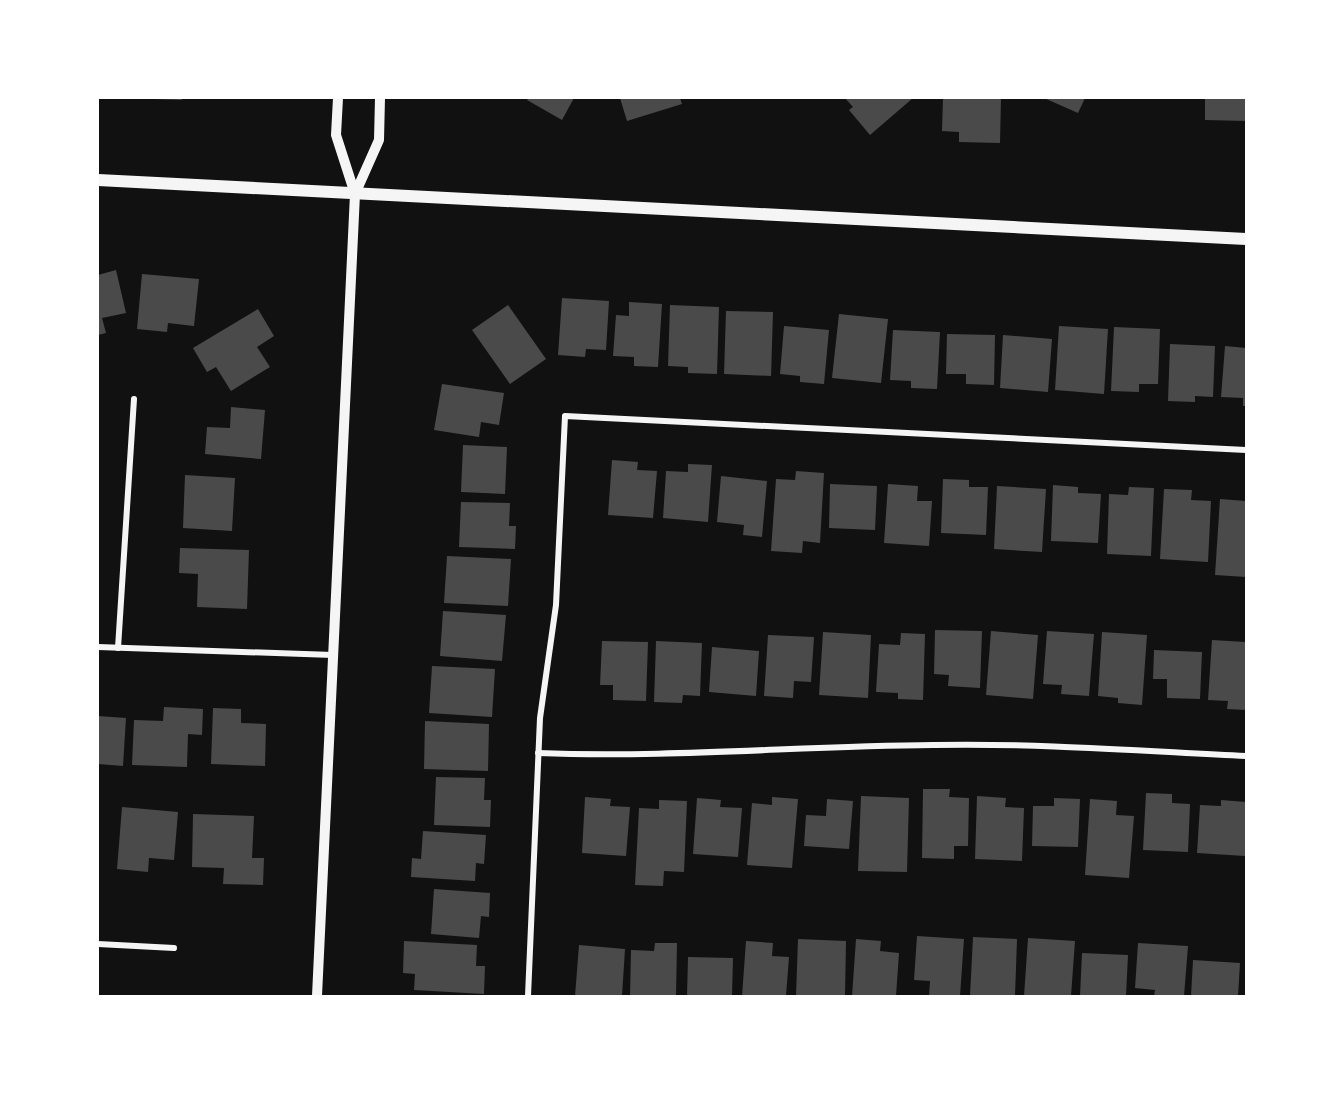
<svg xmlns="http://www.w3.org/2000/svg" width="1344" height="1094" viewBox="0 0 1344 1094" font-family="'Public Sans',sans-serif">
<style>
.building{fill:#4a4a4a}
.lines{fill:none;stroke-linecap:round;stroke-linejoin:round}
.minor{stroke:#f5f5f5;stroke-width:6}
.tertiary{stroke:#f5f5f5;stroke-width:10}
.secondary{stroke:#f5f5f5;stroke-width:12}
</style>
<rect width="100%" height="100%" fill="#111"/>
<g class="building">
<polygon points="153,98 182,98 182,100 153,99"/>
<polygon points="529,98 574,98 562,120 527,100"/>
<polygon points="620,98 680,98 682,104 627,121"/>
<polygon points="845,98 913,98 870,135 849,110 853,107"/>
<polygon points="943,98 1001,98 1000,143 959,142 959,132 942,131"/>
<polygon points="1044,98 1085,98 1078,113"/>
<polygon points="1205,98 1246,98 1246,121 1205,120"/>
<polygon points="116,270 126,313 102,318 106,333 98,335 98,275"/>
<polygon points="142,274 199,279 194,326 168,323 167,332 137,329"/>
<polygon points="562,298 609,301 606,350 586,349 585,357 558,355"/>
<polygon points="629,302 662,304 658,367 634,366 634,357 613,356 616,315 629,316"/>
<polygon points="508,305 546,359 510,384 472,330"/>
<polygon points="670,305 719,307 717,374 688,373 688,367 668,366"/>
<polygon points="258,309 274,336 257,347 270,367 231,391 216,367 207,372 193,348"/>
<polygon points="726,311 773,312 771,376 724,374"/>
<polygon points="839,314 888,319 881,383 832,378"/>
<polygon points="784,326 829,330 824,384 800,382 800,376 780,374"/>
<polygon points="1059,326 1108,329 1104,394 1055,390"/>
<polygon points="1114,327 1160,329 1158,384 1139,384 1139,392 1111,391"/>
<polygon points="893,330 940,332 937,389 911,388 911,381 890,380"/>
<polygon points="947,334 995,335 994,385 966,384 966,374 946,374"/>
<polygon points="1003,335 1052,339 1048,392 1000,388"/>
<polygon points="1170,344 1215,346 1213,397 1195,396 1195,402 1168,401"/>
<polygon points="1225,346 1246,348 1246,406 1243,406 1243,398 1221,397"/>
<polygon points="442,384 504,393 499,425 481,422 479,437 434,430"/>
<polygon points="231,407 265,410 261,459 205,454 207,427 230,428"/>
<polygon points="463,445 507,447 505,494 461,492"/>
<polygon points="612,460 638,462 637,470 657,471 653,518 608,515"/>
<polygon points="688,464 712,465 708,522 663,518 666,471 688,472"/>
<polygon points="796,471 824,473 820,543 803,541 802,553 771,551 776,479 795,480"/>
<polygon points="185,475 235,478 232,531 183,528"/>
<polygon points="721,476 767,481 762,537 743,535 744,525 717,522"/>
<polygon points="943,479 969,480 969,487 988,487 986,535 941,533"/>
<polygon points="830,484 877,486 875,530 829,528"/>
<polygon points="888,484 918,486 917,501 932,501 929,546 884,543"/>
<polygon points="1053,485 1078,487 1078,493 1101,494 1098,543 1051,541"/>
<polygon points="997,486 1046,489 1042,552 994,549"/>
<polygon points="1129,487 1154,488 1151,556 1107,554 1109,494 1128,495"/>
<polygon points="1164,489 1192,490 1191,500 1211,501 1208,562 1160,559"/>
<polygon points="1220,499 1246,501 1246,577 1215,575"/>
<polygon points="461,502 510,503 509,526 516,526 515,549 459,547"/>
<polygon points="180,548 249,550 247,609 197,607 198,574 179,573"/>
<polygon points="447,556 511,559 508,606 444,603"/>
<polygon points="443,611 506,615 502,661 440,656"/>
<polygon points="935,630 982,631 980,688 948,686 949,675 934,674"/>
<polygon points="991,631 1038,635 1033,699 986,695"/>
<polygon points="1047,631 1094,634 1089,696 1061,694 1062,685 1043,684"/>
<polygon points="823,632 871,635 868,698 819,695"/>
<polygon points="1102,632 1147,635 1142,705 1118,703 1118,698 1098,696"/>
<polygon points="901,633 925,634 923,700 898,699 898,693 876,692 879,644 900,645"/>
<polygon points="768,635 814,637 811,682 794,681 793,698 764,696"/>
<polygon points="1212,640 1246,642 1246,710 1227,709 1228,701 1208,700"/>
<polygon points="602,641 648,642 646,701 613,700 613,685 600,685"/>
<polygon points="656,641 702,643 700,696 683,695 682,703 654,702"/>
<polygon points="712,647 759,651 756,696 709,692"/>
<polygon points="1154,650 1202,652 1200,699 1167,698 1167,679 1153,679"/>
<polygon points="432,666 495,669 492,717 429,713"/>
<polygon points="164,707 203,709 202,735 188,734 187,767 132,765 134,720 163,721"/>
<polygon points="213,708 241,709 241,723 266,724 265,766 211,764"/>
<polygon points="98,716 126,718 123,766 98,764"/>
<polygon points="425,721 489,724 488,771 424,769"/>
<polygon points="436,777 485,778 484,800 491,800 490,827 434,825"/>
<polygon points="923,789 950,789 949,797 969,798 968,846 954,846 954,859 922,858"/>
<polygon points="1146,793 1172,794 1172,803 1190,804 1188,852 1143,850"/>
<polygon points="861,796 909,798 907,872 858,871"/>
<polygon points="977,796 1006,798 1005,807 1024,808 1022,861 975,859"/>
<polygon points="585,797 611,799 610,806 630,807 626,856 582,853"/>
<polygon points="772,797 798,799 792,868 747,865 752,803 772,805"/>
<polygon points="697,798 721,800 720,807 742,808 738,857 693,854"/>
<polygon points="1054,798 1080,799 1078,847 1032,846 1033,806 1054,806"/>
<polygon points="827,799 853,801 849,849 804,846 806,815 826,816"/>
<polygon points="1090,799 1117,801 1116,815 1134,816 1129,878 1085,875"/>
<polygon points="659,800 687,801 684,872 664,871 663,886 635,885 639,808 659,809"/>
<polygon points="1221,800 1246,802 1245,856 1197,853 1200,805 1221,806"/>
<polygon points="122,807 178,812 174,860 149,858 148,872 117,869"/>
<polygon points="193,814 254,816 252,858 264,858 263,885 223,884 224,868 192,867"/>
<polygon points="423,831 486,835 484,864 476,863 475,881 411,877 412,858 421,859"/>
<polygon points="434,889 490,893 489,917 481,916 479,938 431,934"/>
<polygon points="917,936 964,939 960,996 929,996 930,981 914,980"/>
<polygon points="973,937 1017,939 1015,996 970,996"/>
<polygon points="1028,938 1075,941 1071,996 1024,996"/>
<polygon points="798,939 846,941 845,996 796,996"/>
<polygon points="856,939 881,941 880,951 899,953 896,996 852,996"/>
<polygon points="404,941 477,945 476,966 485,966 484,994 414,990 415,974 403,973"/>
<polygon points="746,941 773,943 772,956 789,957 786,996 742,996"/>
<polygon points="655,943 677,943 676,996 630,996 631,950 654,951"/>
<polygon points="1138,943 1188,946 1184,996 1154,996 1155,990 1135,988"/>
<polygon points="579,945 625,949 622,996 575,996"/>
<polygon points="1082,953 1128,955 1126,996 1080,996"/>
<polygon points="688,957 733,958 732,996 687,996"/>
<polygon points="1193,960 1240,963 1238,996 1191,996"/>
</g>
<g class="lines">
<g class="minor">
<polyline points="98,647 333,655"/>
<polyline points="118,648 134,399"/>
<path d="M538,753C670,758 801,746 933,745C1038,743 1142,751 1246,756"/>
<polyline points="98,944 174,948"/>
<polyline points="528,996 540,718 556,605 565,416 1246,450"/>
</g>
<g class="tertiary">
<polyline points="355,194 379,140 380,98"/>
<polyline points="317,996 355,194 336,135 338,98"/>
</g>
<polyline class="secondary" points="98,180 1246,239"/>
</g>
<rect width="1344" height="1094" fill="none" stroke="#ffffff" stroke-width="198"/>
</svg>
